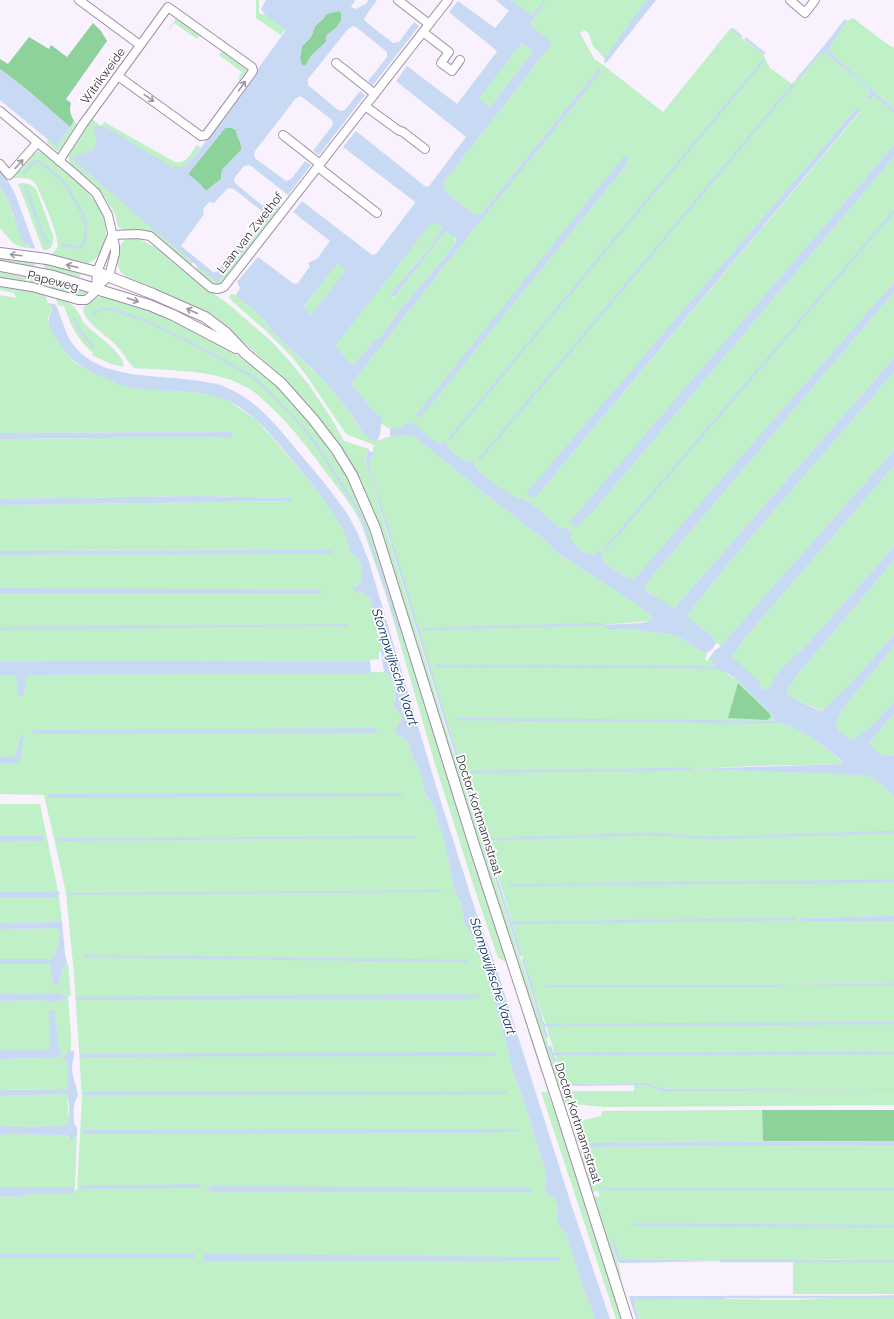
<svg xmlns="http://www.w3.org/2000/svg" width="894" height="1319" viewBox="0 0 894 1319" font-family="Raleway,sans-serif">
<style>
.green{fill:#bff0c8;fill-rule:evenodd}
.forest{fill:#8dd29b}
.water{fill:#c7d9f3;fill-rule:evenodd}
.pier{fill:#f9f1fd}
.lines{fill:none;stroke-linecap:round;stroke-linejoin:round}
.stream{stroke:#c7d9f3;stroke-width:2.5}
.minor-casing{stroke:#a08da8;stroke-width:10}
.major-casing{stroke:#a08da8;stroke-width:12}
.minor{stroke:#fff;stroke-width:8}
.major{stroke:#fff;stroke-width:10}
.oneway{stroke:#9a969c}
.labels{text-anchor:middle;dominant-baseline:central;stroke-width:3.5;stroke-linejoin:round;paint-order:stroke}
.street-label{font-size:12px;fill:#362e3a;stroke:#fff}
.water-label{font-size:13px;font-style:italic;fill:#042e65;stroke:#fff}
</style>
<rect width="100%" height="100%" fill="#f9f1fd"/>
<g class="green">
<polygon points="256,0 259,0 259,13 265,15 286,29 281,35 256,18"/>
<path d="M511,0H653L606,60L593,46L589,34L585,30L580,33L595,60L602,64L663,112L730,29L763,54L770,68L792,84L796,79L797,81L798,80L821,53H826L869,89L870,91L866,101L867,102L875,96L894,113V145L570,523L596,508L894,157V282L647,566L636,577L629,579L604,563L597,551L594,555C587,555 579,549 574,544C569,538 567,531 559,527C549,519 528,497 516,498C505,489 476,475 474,462C465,463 453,454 448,447V445L443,442L439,444L427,436L409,422L403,426L390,429L380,423L382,416L375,413L353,386L352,383L482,219L598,69L482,213L479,215H475L451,196L443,188V183L551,45L530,25L545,2L544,1L533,14L531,15ZM857,108L861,111L534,499L527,493ZM629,157L625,167L427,409Z"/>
<polygon points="177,17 201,34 197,39 174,23 170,29 169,29"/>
<polygon points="853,18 883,41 894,48 894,109 828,50 847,21"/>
<polygon points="522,43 533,52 490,107 478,98"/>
<polygon points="222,51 230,58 232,56 248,68 239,80 238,79 242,72 219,55"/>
<path d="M92,119L101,126L104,122L175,162C186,165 191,153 197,145L201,148L184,167H172L93,127C96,135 97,143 93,150L72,158L73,160L193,262L191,265H188L149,231L134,230L126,231L118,227L115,214L102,193L94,184L70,164L68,156Z"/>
<polygon points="74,121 78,125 61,150 57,151 46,142 48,140 57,146"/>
<path d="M41,150C65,172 119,207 103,246C99,256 96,261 85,264L50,256L58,247C56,226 45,206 37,186C33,177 23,178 14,178L12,176L17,170H21L34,154Z"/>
<path d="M20,183C27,183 31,184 36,189L53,235C54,242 53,246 48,250H43L19,186H17Z"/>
<polygon points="0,187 8,200 13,216 29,248 21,247 13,243 0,228"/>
<polygon points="279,206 282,208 222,285 213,286 196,271 197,265 218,283"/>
<polygon points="431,222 435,222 444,228 430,248 393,291 392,298 395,296 446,231 454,237 456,242 446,256 398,312 397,315 379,339 375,339 355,364 351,366 336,346 337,344"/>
<path d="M136,237L158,249L178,267L232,307L273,343L291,363L309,385L331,418L344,441L369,449L366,459V463L445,726L560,1081L563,1086H559L556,1076L554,1075L456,778L379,526C354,454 308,398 251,349C233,334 215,319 195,307C174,296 150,288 128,279C124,275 119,271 118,266C117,259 118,246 124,241C127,238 132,238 136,237Z"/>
<polygon points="0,255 82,271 80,277 0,261"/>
<polygon points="338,262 347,270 311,315 304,308"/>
<polygon points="0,272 85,289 86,293 85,295 78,297 30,283 0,278"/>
<polygon points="0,286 31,291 47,295 52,311 48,317 48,321 53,332 65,352 75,363 84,368 131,388 193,392 216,396 230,402 255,419 270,435 316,489 331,509 347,537 350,552 357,558 360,565 363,578 361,582 356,585 355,592 362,592 370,598 382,644 381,651 379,652 379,659 370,660 370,662 0,662 0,555 334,553 331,550 0,551 0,505 291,501 291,498 198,496 0,499 0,439 202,437 229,438 230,432 0,433 0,358 1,355 0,356 0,295 16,298 14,293 0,290"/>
<polygon points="894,292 894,358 677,605 675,609 671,608 667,604 657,599 645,588 644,586"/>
<path d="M231,294L236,295C240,300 244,302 249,306C257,313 266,322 272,331L325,382L349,411L359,428L375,442L387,437L406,435L415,437L479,489L545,540L556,552L641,607L650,615L652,619L650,621L602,625L610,630L630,629L676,635L700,651L707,653L705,661L708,660L710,657L720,669L738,681L770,712L775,722C802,726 822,746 843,762V764L752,766L694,769L868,775L885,787L894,797V916L800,918L801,921H894V983L780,985V986H894V1089H673L662,1088L647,1083L567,1084L563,1081L546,1025L532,986L500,883L484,839L463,769L448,725L370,471L369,462L372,457L374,445L346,434L306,375L291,356L265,330L233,302L229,297Z"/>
<path d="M108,295L155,312L221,344L248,363L279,389L298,408L314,428L343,471L360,503L376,544L435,737L534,1046C541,1070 546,1095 558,1117L622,1319H616L541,1092H547L507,962L498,958L474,887L435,764L386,595L362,526C354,508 342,493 330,478C309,449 287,420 260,397C252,389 239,383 228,379C200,370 164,370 134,368L131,365C126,359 122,351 116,345C109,337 70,313 88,303C95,298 100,296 108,295Z"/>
<path d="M53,297C60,299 68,301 73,306C79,310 80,318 85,324C95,335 123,351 124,367L111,364L92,355L93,353C77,339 71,326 64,306L56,305Z"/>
<polygon points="894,372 894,450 721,646 716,643 713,637 688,617 689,613 728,564"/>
<path d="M894,466V546C866,578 839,610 810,641C797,655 775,672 769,690H761V686L731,656L749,633Z"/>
<polygon points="894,560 894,634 854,680 822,711 789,696 787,690 798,674"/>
<polygon points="894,646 894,701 875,723 853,740 840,732 836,725 841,711"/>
<path d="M384,672C395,676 395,695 394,705L402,718L397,726V734L408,742L413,758L420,772L423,781L424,792L433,806L445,843L454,890L461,904L464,922L470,931L479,954L483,961L509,1054L513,1073L521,1092L546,1172L545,1186C547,1190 555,1199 556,1201C561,1214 553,1224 566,1233L583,1287L595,1319H0V1196L22,1197L28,1194L74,1193L75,1190H77L82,1097L74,974L66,894L62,874L44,795L0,794V675H16L19,696H24L26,678L30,675Z"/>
<path d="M894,713V755C884,758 875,751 869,743Z"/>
<polygon points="0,804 40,804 58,891 0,892 0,842 44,841 43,836 0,836"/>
<polygon points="59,895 62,922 0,923 0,897 58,897"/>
<path d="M53,928L59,929C60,939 57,948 54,958L47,959H0V929Z"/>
<polygon points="0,964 49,964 54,985 58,985 65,965 68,964 71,995 68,997 71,1032 71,1051 68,1051 64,1059 68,1064 69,1085 69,1088 66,1089 0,1090 0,1059 47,1058 59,1049 55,1011 49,1050 0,1050 0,1001 45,1000 52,1003 61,1000 67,999 67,996 58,993 0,994"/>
<polygon points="634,1085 646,1085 663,1092 737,1091 894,1090 894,1105 602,1107 566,1103 563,1101 560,1091 634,1091"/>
<polygon points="66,1094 67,1097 69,1120 68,1123 65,1126 12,1127 0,1125 0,1096"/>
<polygon points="762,1110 763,1141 861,1141 589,1143 582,1146 585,1161 586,1150 589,1147 894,1145 894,1294 793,1294 793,1262 858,1259 724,1261 620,1259 614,1241 612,1242 622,1279 613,1264 593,1197 600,1196 598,1191 591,1192 586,1175 588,1171 595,1169 594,1164 583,1167 580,1146 573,1126 576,1122 601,1116 602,1111"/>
<polygon points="9,1134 61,1135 73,1138 77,1134 75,1187 0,1187 0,1136"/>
<polygon points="894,1295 894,1319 639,1319 634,1303 635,1300 724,1299 792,1300"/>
</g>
<g class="forest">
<path d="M338,11L341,12C344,23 335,29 327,35L326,42L311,56L306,65L302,66L300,58L302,46L311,37L315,26L323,19L326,14Z"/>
<path d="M93,23L101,31L107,41L66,99L71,103C69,110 70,114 74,121L70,127L25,88L0,69V59L8,64L29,37L49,49L51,45L67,57Z"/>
<path d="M225,128H232L236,130C237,139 242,141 241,150L222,170L221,179L206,191L200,184L188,174Z"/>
<polygon points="738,683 769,713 771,717 767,720 728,718"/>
<polygon points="762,1110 894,1110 894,1141 763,1141"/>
</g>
<g class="water">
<path d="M266,0H355L351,7L355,9L366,4L368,0H377L365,17L364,20L366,22L393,43L399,42L414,22L419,26L373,85L368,81L387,57V52L356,27L353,26L348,29L308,79V85L338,110L342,111L345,110L360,91L365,95L319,155L313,151L332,126L333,123L332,120L301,96L296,98L255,151L254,156L256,159L286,181L291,179L305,161L311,165L288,195L250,165L244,166L235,177L234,182L236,184L262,205L267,206L273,201L279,206L263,226L258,222L261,218L263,212L234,189L228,188L214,203L209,202L203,209L204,214L181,246L213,272H216L249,231L255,236L218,283L167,241L73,160L72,157L93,150C97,143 96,135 93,127L101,126L109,129L172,167H184L198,152L286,30L265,15L261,9ZM338,11L341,12C344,23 335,29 327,35L326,42L311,56L306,65H302L300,58L302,46L311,37L315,26L327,14ZM225,128H232L236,130C237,139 242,141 241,150L222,170L221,179L206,191L200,184L188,174Z"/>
<path d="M496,0H511L531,15L533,14L544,0L545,2L530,25L550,41L551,45L443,183V188L451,196L475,215H479L482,213L598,69L601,72L482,219L352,383L353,386L375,413L382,416L380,435L377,441L375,442C361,435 357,422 348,410C341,401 333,391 325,382C308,364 289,348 272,331C266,321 257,313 249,306C244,302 240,300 236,295L240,288L237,282L258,257L294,284L298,283L310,266L308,263L317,259L330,241L293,212L302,201L372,255L376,254L415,203L414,201L343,147L356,131L426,187L429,186L466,137L396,81L407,66L457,104L496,53L497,51L449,12L458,1L495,28L509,11ZM522,43L533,52L490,107L479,98ZM433,222L443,228L430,248L393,291L390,297L395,296L446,231L456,239V242L446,256L398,312L397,315L379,339H375L355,364L351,365L336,346L337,344L431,223ZM338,263L346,270L311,315L304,307Z"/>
<polygon points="648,0 656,0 607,62 604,63 605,58 642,6"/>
<polygon points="845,19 847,21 828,50 894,109 894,113 875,96 866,102 870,91 869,89 826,53 821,53 798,80 797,81 796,79 823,47"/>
<polygon points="0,69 25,88 70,127 64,135 66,138 63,137 57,147 0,100"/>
<polygon points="857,108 861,110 534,499 526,493"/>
<polygon points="894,145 894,157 596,508 575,528 569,523"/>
<polygon points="625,155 629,157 625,167 420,418 416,415"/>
<path d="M0,170L8,181L15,194L65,329C67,334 69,339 72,343C101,383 162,373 205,382C212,383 219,384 225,387C258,400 279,429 301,455C318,475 334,494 348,515C357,530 363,546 369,562L436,786L475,909L497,970L572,1207L610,1319H595L583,1287L566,1233C550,1221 563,1214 555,1200C554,1197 549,1194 545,1192L546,1172L521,1092L513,1073L509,1054L483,961L479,954L470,931L464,922L461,904L454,890L445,843L433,806L424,792L423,781L420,772L413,758L408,742L397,734L396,731L397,726L402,718L394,705C396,695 395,676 384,672L381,651L382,644L370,598L362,592L355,593L354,588C357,584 363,583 362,577C362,571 360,561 356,557C354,555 350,553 350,551C348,546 348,541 346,536C333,508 312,484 292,460C274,439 256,414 230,402C199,387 164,393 132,388C121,386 111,380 101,376C77,366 69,359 56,338C50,327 45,322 52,310L28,244L23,243L8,200L0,187Z"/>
<path d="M894,282V292L644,586C649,596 659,598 667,604C671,607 671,608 675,609L677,605L894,358V372L728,564L689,613L688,617L713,637L716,643L713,648L707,653L700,651L676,635L630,629L609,630L602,625L642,623L650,621L652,619L650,615L641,607L556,552L545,540L479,489L415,437L406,435L390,437V429L403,426L409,422L416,425L427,436L439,444L443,441L448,445V447C453,454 465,463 474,462C476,475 505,489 516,498C528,497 549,519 559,527L562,529L566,528L572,533L570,538C575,546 585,555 594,555L597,551L604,555L602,559L604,563L629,579L636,577Z"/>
<polygon points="230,432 232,433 232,437 229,438 202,437 0,439 0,433"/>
<polygon points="368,450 374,453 369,462 370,471 391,537 392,547 366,463"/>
<path d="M894,450V466L749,633L731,656L758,680L762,690H769C775,670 797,656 810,641C839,610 866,578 894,546V560L798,674L787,690L789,696L818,710L822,711L854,680L894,634V646L841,711L836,725L840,732L853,740L875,723L894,701V713L869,743C875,751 884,758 894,755V797L885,787L867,775L689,769L843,764V761C822,746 801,726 775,722L770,712L738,681L729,674L716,668L710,657L715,650L719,648Z"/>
<polygon points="198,496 291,498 292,501 0,505 0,499"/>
<polygon points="332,550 334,554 0,555 0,551"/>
<polygon points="0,588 320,590 322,593 0,593"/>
<polygon points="347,624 348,626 0,630 0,627"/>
<polygon points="79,661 370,662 371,673 30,675 26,678 24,696 18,696 16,675 0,675 0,662"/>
<polygon points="375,728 378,730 375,733 33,734 32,730"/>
<polygon points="21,735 24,735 21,756 18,763 0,763 0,757 8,757 15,756"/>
<polygon points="401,793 403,794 401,796 49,798 48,794"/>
<polygon points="0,836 43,836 44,841 0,842"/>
<polygon points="415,836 415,838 58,841 57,838"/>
<polygon points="441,890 441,892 67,895 68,893"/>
<polygon points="58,891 60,893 58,897 0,897 0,892"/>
<polygon points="894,916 894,921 801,921 800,918"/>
<path d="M62,922L65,954L67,962L63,970L58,985L54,986L49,964H0V959H47L54,958C57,949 60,939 59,929L53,928L0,929V923Z"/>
<polygon points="894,983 894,986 780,986 780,985"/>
<polygon points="58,993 67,996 67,999 61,1000 52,1003 45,1000 0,1001 0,994"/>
<polygon points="459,994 480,995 480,998 460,999 76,1000 76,997"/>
<polygon points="52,1010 55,1011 59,1049 62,1052 60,1057 47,1058 0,1059 0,1050 49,1050 49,1011"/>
<path d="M68,1051H74C75,1059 72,1061 72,1067C72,1077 77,1086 78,1096C72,1103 74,1115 74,1124L77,1128V1134L71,1140L68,1136L61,1135L9,1134L0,1136V1125L12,1127L65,1126L68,1123C70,1115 70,1102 66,1094L0,1096V1090L66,1089L68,1088V1064L64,1059V1057Z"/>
<polygon points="467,1052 495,1053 496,1056 80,1057 81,1054"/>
<polygon points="560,1070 563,1081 567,1084 647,1083 662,1088 673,1089 894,1089 894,1090 737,1091 663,1092 646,1085 563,1086 560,1081 557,1071"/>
<polygon points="506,1091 507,1094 83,1095 83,1092"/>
<polygon points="518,1129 519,1131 482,1133 82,1134 82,1130"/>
<polygon points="894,1141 894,1145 589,1147 586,1151 588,1160 585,1161 582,1146 584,1144 589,1143"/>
<polygon points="201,1184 200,1188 81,1189 81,1186"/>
<polygon points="210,1186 532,1188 532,1192 208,1192"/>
<polygon points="0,1187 75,1187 74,1194 28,1194 22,1197 0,1196"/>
<polygon points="614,1241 620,1259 724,1261 621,1263 618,1262 612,1242"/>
<rect x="0" y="1254" width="195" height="4"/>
<polygon points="205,1254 543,1257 559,1258 559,1261 203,1261"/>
<polygon points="631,1296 724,1296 730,1297 724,1299 635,1300 634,1303 639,1319 636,1319 629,1297"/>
</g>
<polygon class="pier" points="29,248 38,249 58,305 48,303"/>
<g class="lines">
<g class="stream">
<polyline points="732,29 741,36"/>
<polyline points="746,39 764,53"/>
<path d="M24,173L34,162L38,161C47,167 57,174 64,183C68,188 72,195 75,201C85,217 91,228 82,247L80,248L62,245"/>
<polyline points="25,186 44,238 49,242"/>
<polyline points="93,314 102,309 111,309 149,322 190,342 235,367 247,373 262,385 301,425 315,443 357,508 363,521 400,631"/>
<polyline points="74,318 80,331 93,346"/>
<polyline points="450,438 763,61"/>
<polyline points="480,459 793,85"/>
<polyline points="392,544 447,725 521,955"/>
<polyline points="605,549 894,211"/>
<polyline points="425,629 603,624"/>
<polyline points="437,666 687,667 716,668"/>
<polyline points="457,719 775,722"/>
<polyline points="469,772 691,769"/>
<polyline points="491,839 651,834 710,838 894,832"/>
<polyline points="510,885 894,881"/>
<polyline points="511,923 795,919"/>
<polyline points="85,956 467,961"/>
<polyline points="523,960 547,1037"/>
<polyline points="547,986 780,986"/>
<polyline points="544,1025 562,1025"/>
<polyline points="568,1025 894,1023"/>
<polyline points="550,1047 555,1061"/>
<polyline points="553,1054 894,1053"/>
<polyline points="600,1188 612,1189 894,1189"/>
<polyline points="633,1225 894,1226"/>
<polyline points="721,1261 894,1261"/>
<polyline points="727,1297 894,1297"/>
</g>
<g class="minor-casing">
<g id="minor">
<polyline points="79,0 140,45"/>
<polyline points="398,0 429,24"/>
<polyline points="790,0 805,13 815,0"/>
<polyline points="423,32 449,52 441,63 452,71 460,60"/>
<polyline points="336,63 375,94"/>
<polyline points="365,106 398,130 403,132 425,149"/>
<polyline points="0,111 75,174 96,193 108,215 115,246 115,253 109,276 96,288"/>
<polyline points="283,135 320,164"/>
<polyline points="59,161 83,124 168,7 252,67 253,71 206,135 201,136 118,76"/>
<polyline points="0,164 9,175 37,143"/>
<polyline points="318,167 377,213"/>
<polyline points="112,235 138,234 150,236 211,288 218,289 224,287 448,0"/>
<polyline points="0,282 32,287 78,300 86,300 94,293 96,288 97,272 112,235"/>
</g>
</g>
<g class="major-casing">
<g id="major">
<polyline points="0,253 47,259 97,272 153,294 205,317 225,332 245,353 281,383 313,419 336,449 352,475 375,528 475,848 563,1118 627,1319"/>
<polyline points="0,266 53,276 149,305 173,315 236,348"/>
</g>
</g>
<use href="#minor" class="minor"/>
<use href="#major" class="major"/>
</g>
<defs><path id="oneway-shaft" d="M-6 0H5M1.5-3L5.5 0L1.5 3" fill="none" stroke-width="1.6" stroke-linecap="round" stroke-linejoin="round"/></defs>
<g class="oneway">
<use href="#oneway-shaft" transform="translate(242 86) rotate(-54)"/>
<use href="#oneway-shaft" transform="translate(149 98) rotate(36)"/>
<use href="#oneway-shaft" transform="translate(19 164) rotate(-48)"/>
<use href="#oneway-shaft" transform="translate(16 255) rotate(-173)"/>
<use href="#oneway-shaft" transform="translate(72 266) rotate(-166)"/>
<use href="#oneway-shaft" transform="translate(133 300) rotate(19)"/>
<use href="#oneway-shaft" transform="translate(192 311) rotate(-156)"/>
</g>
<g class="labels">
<g class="street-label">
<text transform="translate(103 76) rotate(-54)">Witrikweide</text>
<text transform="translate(250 233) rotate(-52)">Laan van Zwethof</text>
<text transform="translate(53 281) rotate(14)">Papeweg</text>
<text transform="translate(479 815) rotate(72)">Doctor Kortmannstraat</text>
<text transform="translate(578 1123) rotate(72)">Doctor Kortmannstraat</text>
</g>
<g class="water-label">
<text transform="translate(395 667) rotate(72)">Stompwijksche Vaart</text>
<text transform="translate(493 976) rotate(72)">Stompwijksche Vaart</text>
</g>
</g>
</svg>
